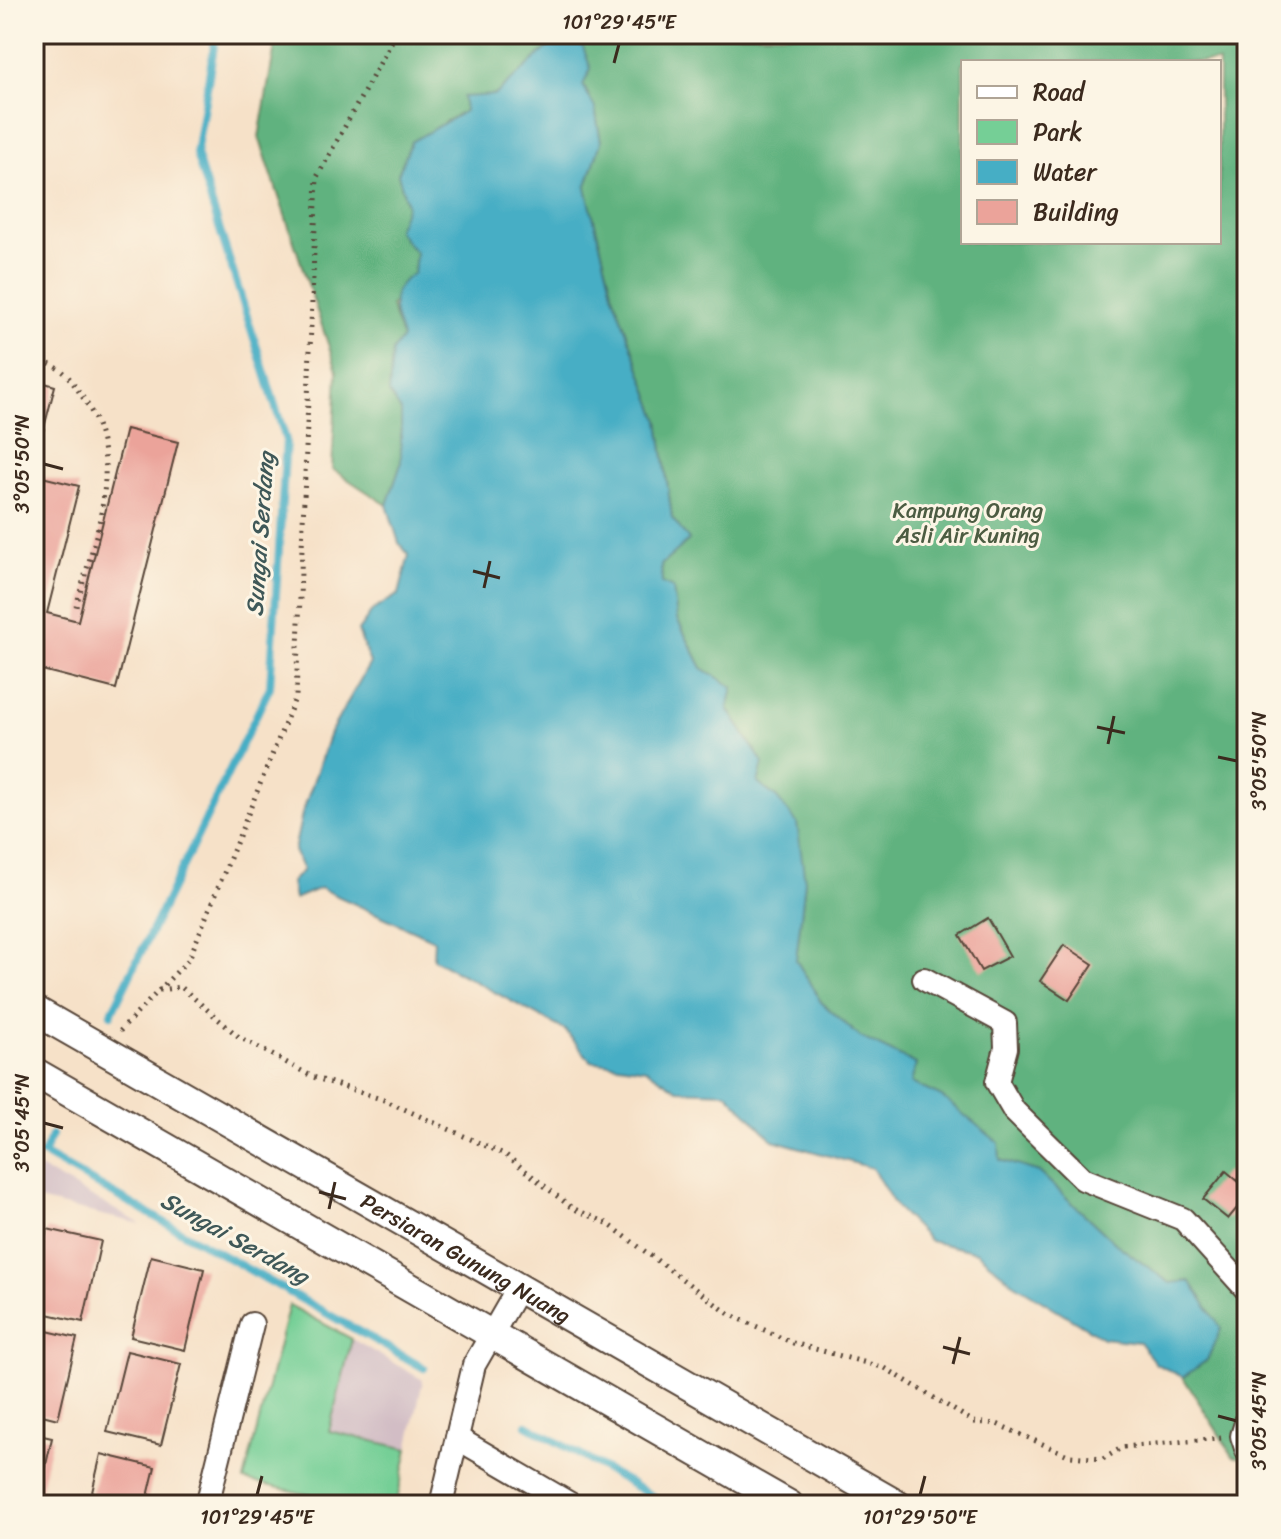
<svg xmlns="http://www.w3.org/2000/svg" width="1281" height="1539" viewBox="0 0 1281 1539" font-family="Sriracha,sans-serif">
<style>
.industrial{fill:#d2bdc5}
.green{fill:#75cf96;stroke:#587c5a;stroke-width:2}
.forest{fill:#60b27f;stroke:#4e6e4e;stroke-width:2;fill-rule:evenodd}
.water{fill:#46aec5;stroke:#406c72;stroke-width:2}
.lines{fill:none;stroke-linecap:round;stroke-linejoin:round}
.stream{stroke:#46aec5;stroke-width:8}
.building{fill:#eba39a}
.minor-casing{stroke:#574538;stroke-width:26}
.tertiary-casing{stroke:#574538;stroke-width:32}
.path{stroke:#574538;stroke-width:5;stroke-dasharray:2 6;stroke-linecap:butt}
.minor{stroke:#fff;stroke-width:22}
.tertiary{stroke:#fff;stroke-width:28}
.ticks{fill:none;stroke:#3b2a1e;stroke-width:3}
.labels{text-anchor:middle;dominant-baseline:central;stroke-width:6;stroke-linejoin:round;paint-order:stroke}
.park-label{font-size:22px;fill:#4c5c42;stroke:#fcf5e5}
.street-label{font-size:22px;fill:#3b2a1e;stroke:#fcf5e5}
.water-label{font-size:24px;font-style:italic;fill:#3f5858;stroke:#fcf5e5}
.neatline{fill:none;stroke:#3b2a1e;stroke-width:3}
.ticks-label{font-size:20px;text-anchor:middle;fill:#3b2a1e}
</style>
<rect width="100%" height="100%" fill="#fcf5e5"/>
<filter id="ink" filterUnits="userSpaceOnUse"><feTurbulence type="fractalNoise" baseFrequency=".0125" numOctaves="2"/><feDisplacementMap in="SourceGraphic" scale="16" xChannelSelector="R" yChannelSelector="G"/><feConvolveMatrix kernelMatrix="1 2 1 2 8 2 1 2 1" color-interpolation-filters="sRGB"/></filter>
<filter id="wash" filterUnits="userSpaceOnUse"><feTurbulence type="fractalNoise" baseFrequency=".006" numOctaves="4" result="noise"/><feDisplacementMap in="SourceGraphic" scale="32" xChannelSelector="R" yChannelSelector="G"/><feGaussianBlur stdDeviation="1.8" result="paint"/><feColorMatrix in="noise" values="0 0 0 0 0 0 0 0 0 0 0 0 0 0 0 0 0 1.4 0 .05"/><feComposite in="paint" operator="in"/></filter>
<g filter="url(#wash)">
<rect width="100%" height="100%" fill="#f6e1c8"/>
<g class="industrial">
<polygon points="34,1165 141,1224 34,1199"/>
<polygon points="352,1339 423,1380 408,1449 329,1432"/>
</g>
<polygon class="green" points="289,1305 352,1339 329,1431 408,1449 396,1505 354,1505 244,1480"/>
<g class="forest">
<polygon points="277,34 563,34 495,96 444,122 398,174 407,205 398,230 416,253 414,273 391,306 402,338 401,464 387,505 332,469 337,371 259,137"/>
<path d="M569,34H1247V1459L1233,1456L1183,1377L1207,1360L1221,1328L1190,1281L1170,1283L1116,1244L1039,1172L1000,1160L942,1097L911,1083L916,1064L860,1037L821,1002L796,960L805,881L777,798L758,783L763,763L728,709L733,687L702,668L677,619L673,588L662,583L661,565L688,540L672,518L659,421L613,295L586,188L601,142L595,108L583,85L580,40ZM963,62H1219V242H963Z"/>
</g>
<path class="water" d="M563,34L580,39L591,69L583,85L595,108L601,142L586,188L613,295L659,421L672,518L689,540L661,565L662,583L673,588L677,619L702,668L733,687L728,709L763,763L758,783L777,798L797,823L805,881L796,960L821,1002L860,1037L916,1064L911,1083L942,1097L999,1143L1000,1160L1039,1172L1116,1244L1170,1283L1190,1281L1221,1328L1207,1360L1183,1377L1156,1364L1139,1342L1103,1338L1012,1282L977,1252L930,1241L896,1207L872,1168L773,1140L726,1092L678,1090L646,1069L591,1061L565,1030L433,959L434,940L320,888L294,899L291,882L303,870L294,851L302,814L330,733L370,663L358,631L373,610L399,594L409,555L399,543L387,505L401,464V411L389,393L392,352L402,338C393,309 385,292 414,273L416,253L397,230L407,205L398,174L411,142L465,111L463,97L495,95Z"/>
<g class="lines">
<g class="stream">
<polyline points="111,1014 270,687 286,440 196,154 216,34"/>
<polyline points="52,1135 43,1154 424,1368"/>
<polyline points="527,1425 668,1505"/>
</g>
</g>
<g id="blocks">
<g class="building">
<polygon points="34,380 55,386 35,462 34,462"/>
<polygon points="126,429 178,442 116,689 34,668 34,475 79,486 47,613 78,621"/>
<polygon points="988,918 1010,956 981,971 960,935"/>
<polygon points="1064,945 1093,964 1069,1000 1040,981"/>
<polygon points="1226,1171 1247,1189 1247,1196 1228,1219 1203,1199"/>
<polygon points="47,1229 101,1241 83,1322 34,1311 34,1287"/>
<polygon points="151,1256 204,1269 185,1350 131,1337"/>
<polygon points="34,1328 77,1338 58,1419 34,1413"/>
<polygon points="127,1351 181,1364 161,1445 107,1432"/>
<polygon points="34,1434 52,1438 37,1505 34,1505"/>
<polygon points="101,1454 155,1467 146,1505 89,1505"/>
</g>
</g>
</g>
<g filter="url(#ink)">
<use href="#blocks" fill-opacity="0" stroke="#574538" stroke-width="2"/>
<g class="lines">
<g class="minor-casing">
<g id="minor">
<polyline points="924,979 1005,1023 1006,1048 997,1082 1014,1111 1083,1179 1183,1219 1247,1290"/>
<polyline points="1247,1420 1242,1436 1247,1451"/>
<polyline points="457,1438 572,1505"/>
<polyline points="207,1505 252,1324"/>
<polyline points="441,1505 474,1365 519,1287"/>
</g>
</g>
<g class="tertiary-casing">
<g id="tertiary">
<path id="s1" d="M34,1010L897,1505"/>
<polyline points="34,1072 789,1505"/>
</g>
</g>
<g class="path">
<path d="M34,358C66,370 65,371 84,399C127,465 94,538 76,607"/>
<polyline points="159,990 181,987 239,1037 313,1077 384,1100 506,1155 572,1208 607,1223 729,1314 793,1343 885,1368 974,1422 997,1424 1070,1456 1103,1459 1123,1447 1221,1438"/>
<polyline points="120,1031 189,959 296,696 317,177 396,34"/>
</g>
<use href="#minor" class="minor"/>
<use href="#tertiary" class="tertiary"/>
</g>
</g>
<path class="ticks" d="M614,63L619,44M44,464L63,469M473,571L500,578M484,588L490,561M1097,727L1125,733M1108,744L1114,716M1218,757L1237,761M44,1123L63,1128M319,1192L346,1199M329,1209L335,1182M943,1347L970,1354M953,1364L960,1337M1218,1416L1237,1421M257,1495L262,1476M920,1495L925,1476"/>
<g class="labels">
<g class="park-label">
<text x="968" y="510">Kampung Orang<tspan x="968" dy="25">Asli Air Kuning</tspan></text>
</g>
<g class="street-label">
<text stroke="none"><textPath href="#s1" startOffset="498">Persiaran Gunung Nuang</textPath></text>
</g>
<g class="water-label">
<text transform="translate(260 534) rotate(-86)">Sungai Serdang</text>
<text transform="translate(235 1238) rotate(29)">Sungai Serdang</text>
</g>
</g>
<rect width="1281" height="1539" fill="none" stroke="#fcf5e5" stroke-width="88"/>
<rect x="961" y="60" width="260" height="184" fill="#fcf5e5" stroke="#afa495" stroke-width="2"/>
<rect x="977" y="86" width="40" height="12" fill="#ffffff" stroke="#afa495" stroke-width="2"/>
<text x="1033" y="100" font-size="24" fill="#3b2a1e">Road</text>
<rect x="977" y="120" width="40" height="24" fill="#75cf96" stroke="#afa495" stroke-width="2"/>
<text x="1033" y="140" font-size="24" fill="#3b2a1e">Park</text>
<rect x="977" y="160" width="40" height="24" fill="#46aec5" stroke="#afa495" stroke-width="2"/>
<text x="1033" y="180" font-size="24" fill="#3b2a1e">Water</text>
<rect x="977" y="200" width="40" height="24" fill="#eba39a" stroke="#afa495" stroke-width="2"/>
<text x="1033" y="220" font-size="24" fill="#3b2a1e">Building</text>
<rect x="44" y="44" width="1193" height="1451" class="neatline"/>
<g class="ticks-label">
<text x="619" y="29">101°29'45"E</text>
<text transform="translate(22 464) rotate(-90)" y="7">3°05'50"N</text>
<text transform="translate(1259 761) rotate(-90)" y="7">3°05'50"N</text>
<text transform="translate(22 1123) rotate(-90)" y="7">3°05'45"N</text>
<text transform="translate(1259 1421) rotate(-90)" y="7">3°05'45"N</text>
<text x="257" y="1524">101°29'45"E</text>
<text x="920" y="1524">101°29'50"E</text>
</g>
</svg>
